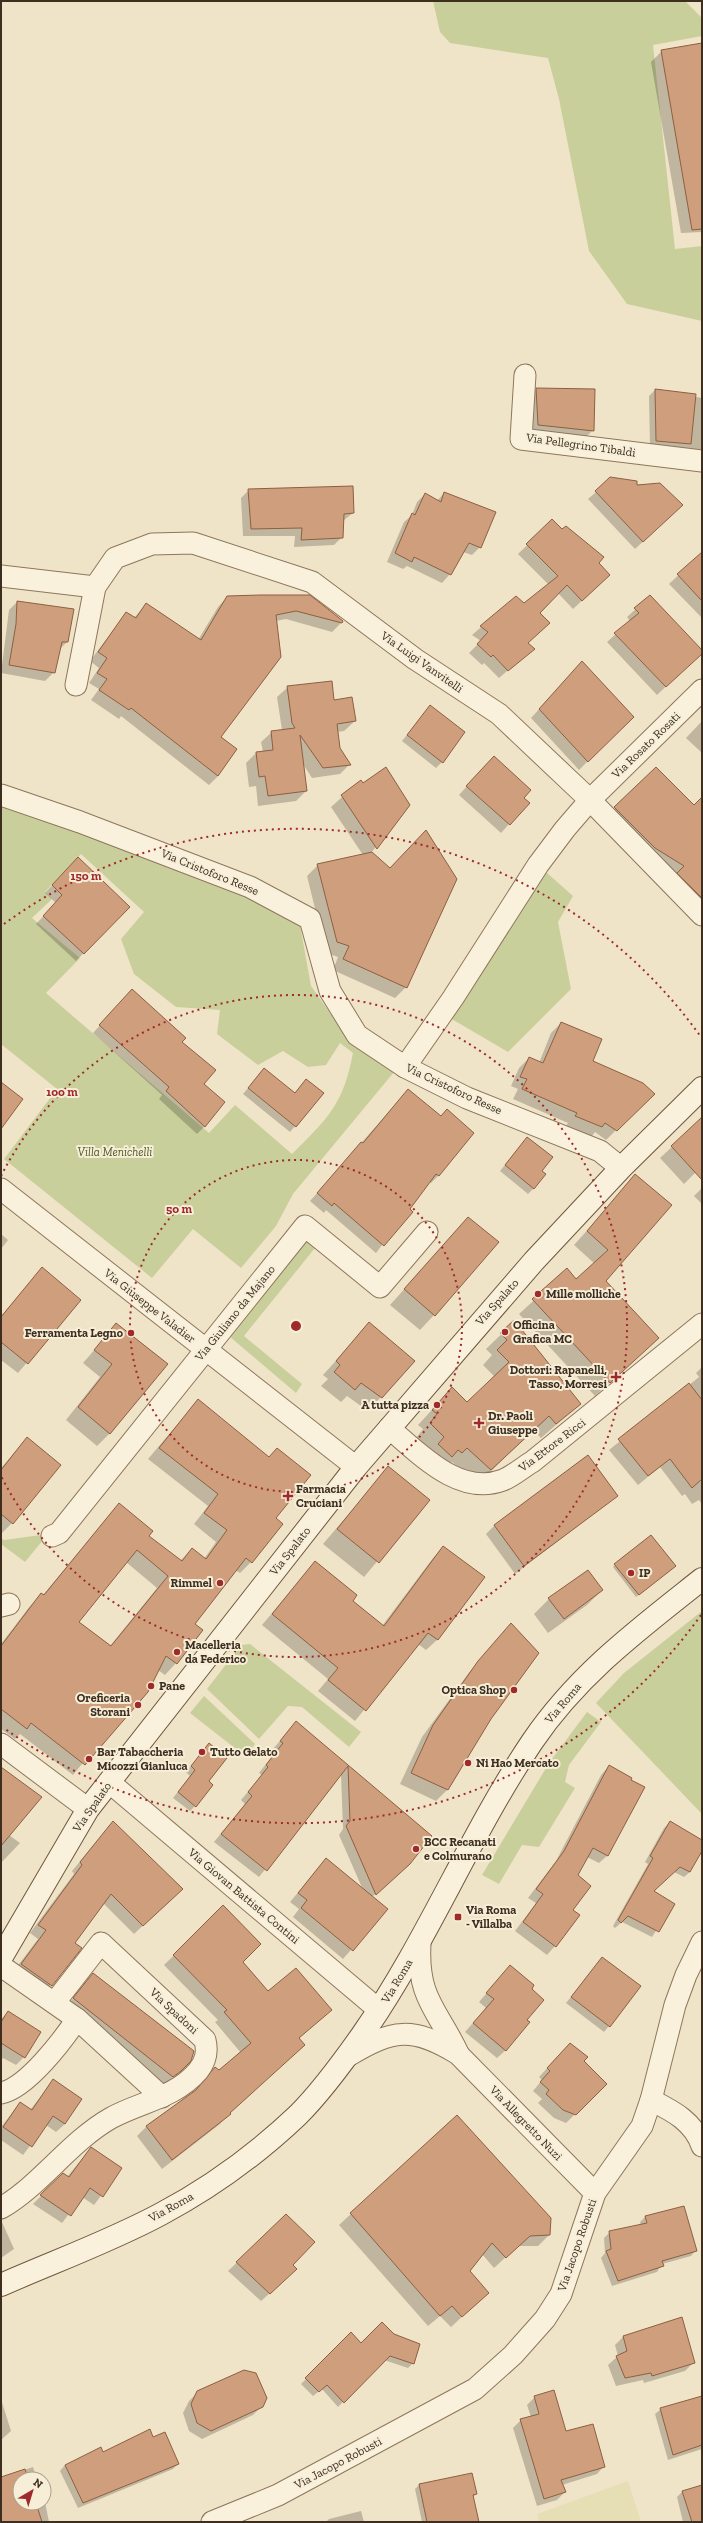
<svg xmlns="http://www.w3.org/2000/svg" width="703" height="2523" viewBox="0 0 703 2523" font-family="'Zilla Slab',serif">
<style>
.farmland{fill:#e6deb5}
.green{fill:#c9cf9b;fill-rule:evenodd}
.shadow{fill:#0003;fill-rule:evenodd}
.building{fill:#cf9f7d;stroke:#8d5f41;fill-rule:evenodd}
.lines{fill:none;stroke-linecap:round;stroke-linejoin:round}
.street-casing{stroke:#8d765c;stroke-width:23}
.secondary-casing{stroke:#6f573f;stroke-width:24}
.street{stroke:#faf1dc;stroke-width:21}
.secondary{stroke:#faf1dc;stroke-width:22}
.ring{fill:none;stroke:#9e2a2b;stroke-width:2;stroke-dasharray:2 4}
.poi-dot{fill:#9e2a2b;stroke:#f7eed8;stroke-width:1.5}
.labels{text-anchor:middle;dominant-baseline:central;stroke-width:4;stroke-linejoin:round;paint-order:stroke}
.street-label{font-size:12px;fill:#3d2e20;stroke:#f7eed8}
.park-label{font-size:12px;font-style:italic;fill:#4d5a26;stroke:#f7eed8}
.poi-label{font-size:12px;font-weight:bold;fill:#3d2e20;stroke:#f7eed8;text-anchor:start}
.centre{fill:#9e2a2b;stroke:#f7eed8;stroke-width:2}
.ring-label{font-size:12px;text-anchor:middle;font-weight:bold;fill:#9e2a2b;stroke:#f7eed8;stroke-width:4;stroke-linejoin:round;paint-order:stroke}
</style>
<rect width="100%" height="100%" fill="#f0e4c8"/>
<polygon class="farmland" points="628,2481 641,2522 539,2522 537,2514"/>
<g class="green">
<polygon points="433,1 685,1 702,18 702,36 653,45 675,249 702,246 702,321 627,304 589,251 559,99 548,58 450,43 440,32"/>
<path d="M1,805L76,828L244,893L300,925L311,986L349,1040L394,1072L293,1194L276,1226L241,1268L193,1229L152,1278L4,1159L57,1089L1,1044ZM81,854L144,912L121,939L134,974L176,1007L220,1010L217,1034L258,1065L283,1051L308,1067L326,1065L340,1043L353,1053C343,1105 328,1118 292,1154L235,1105L209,1133L46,993L80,958L32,918L52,899L45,892Z"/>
<polygon points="546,872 573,896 558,922 571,989 508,1052 450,1018"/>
<polygon points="311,1236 319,1243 244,1336 302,1384 296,1393 229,1336"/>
<polygon points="48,1534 25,1562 1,1544 1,1538 4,1540"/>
<polygon points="702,1611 702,1814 596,1703 624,1673"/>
<polygon points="250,1644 361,1732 349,1747 302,1707 288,1706 259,1739 207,1689 241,1645"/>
<polygon points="204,1696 255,1744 245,1756 190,1713"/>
<polygon points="587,1712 601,1722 569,1765 565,1782 575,1788 539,1847 522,1845 499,1884 482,1875 549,1763"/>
</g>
<g class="shadow">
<polygon points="702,44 702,232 681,233 651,62 662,51"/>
<polygon points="537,389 593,430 584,439 530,434 528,397"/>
<polygon points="655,390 702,398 702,453 650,447 649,396"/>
<polygon points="611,479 636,487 674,513 635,549 588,499"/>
<polygon points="249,490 353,513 343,521 342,537 334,545 294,547 295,536 243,536 241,498"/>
<polygon points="444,493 480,547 472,555 463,552 450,574 442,583 407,566 403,569 387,562 404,522 412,515 417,502 425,494 437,501"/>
<polygon points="552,521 598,563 600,584 573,609 558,593 538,613 527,644 533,649 499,678 484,663 482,665 469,653 481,641 472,635 516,597 524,605 549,585 518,554"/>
<polygon points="702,553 702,618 669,584"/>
<polygon points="309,596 341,623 332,632 286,619 276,621 220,737 235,749 218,776 209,785 121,716 119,719 91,700 99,689 89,683 99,668 90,661 126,613 134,618 146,604 198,640 218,607 227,597"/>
<polygon points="650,596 702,652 657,695 607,642 630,621 627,617"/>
<polygon points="17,602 67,642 59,650 54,672 45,681 1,673 9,610"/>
<polygon points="574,671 632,717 579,770 531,718"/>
<polygon points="288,687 334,701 355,721 344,731 337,732 339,748 350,764 340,774 312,778 303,764 306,791 296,801 258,806 256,786 249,787 246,763 256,753 263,752 261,742 272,732 282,730 277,697"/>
<polygon points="430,706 442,762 436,768 402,741"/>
<polygon points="702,721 702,753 686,738"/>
<polygon points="485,766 528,803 501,833 459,795"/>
<polygon points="656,768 694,806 702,799 702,915 670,881 678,874 647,856 607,816"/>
<polygon points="360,781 362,785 409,805 371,853 406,987 395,998 333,970 338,957 326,953 307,876 318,865 363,855 331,807"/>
<polygon points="78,858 128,907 76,961 36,924 56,903 45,893"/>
<polygon points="125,998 181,1042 205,1126 197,1134 159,1099 162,1095 93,1033"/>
<polygon points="561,1023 592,1062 653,1094 606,1140 595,1132 592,1136 566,1126 568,1123 513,1099 518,1089 511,1086 519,1068 529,1058 539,1063 551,1033"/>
<polygon points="259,1075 294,1094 322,1094 290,1132 243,1094"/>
<polygon points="408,1090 440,1117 447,1110 473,1133 438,1176 431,1183 429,1182 376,1253 326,1210 324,1213 310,1201"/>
<polygon points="702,1119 702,1166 684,1184 660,1158"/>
<polygon points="527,1138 541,1171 534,1188 528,1194 500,1171"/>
<polygon points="636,1176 605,1281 657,1338 595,1396 519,1314 567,1270 576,1280 595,1264 574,1245"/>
<polygon points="702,1188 702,1204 694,1196"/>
<polygon points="468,1218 434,1315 420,1330 390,1305"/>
<polygon points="1,1234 8,1240 1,1249"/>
<polygon points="42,1268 80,1300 18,1373 1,1360 1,1316"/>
<polygon points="514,1322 580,1404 541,1438 533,1430 478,1484 452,1462 446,1467 416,1438 423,1429 418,1425 452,1388 467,1404 495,1377 483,1365 492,1355 486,1349"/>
<polygon points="370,1323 414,1361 368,1411 347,1396 341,1402 321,1386 328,1379 323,1375"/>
<polygon points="117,1324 110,1433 97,1446 66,1420 100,1377 83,1363"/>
<polygon points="702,1367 702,1504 699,1500 692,1504 685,1494 682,1496 660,1467 638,1485 609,1450 699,1377 696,1373"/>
<path d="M198,1400L268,1458L277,1449L275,1518L251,1562L240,1573L235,1570L193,1624L201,1631L176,1663L165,1675L158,1670L73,1775L20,1734L15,1739L1,1729V1644L30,1606L42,1594L43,1595L119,1504L147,1536L180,1561L192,1549L204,1559L216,1542L194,1524L208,1506L148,1459ZM126,1562L157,1588L110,1646L77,1622Z"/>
<polygon points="27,1438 12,1523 1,1534 1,1468"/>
<polygon points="388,1468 429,1500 364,1577 323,1544"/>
<polygon points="617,1496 515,1574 486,1534 494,1526"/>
<polygon points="443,1548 483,1577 437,1640 426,1650 418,1644 355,1721 318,1691 328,1679 262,1625 315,1562 351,1601 382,1626 433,1558"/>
<polygon points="615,1565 672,1569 636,1597 613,1567"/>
<polygon points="602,1590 587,1605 548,1633 534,1614 549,1599"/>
<polygon points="500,1636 490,1718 447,1790 436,1801 400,1784 422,1737 468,1674"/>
<polygon points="296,1722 431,1836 401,1871 372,1897 387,1909 343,1959 293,1917 299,1909 290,1902 326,1859 363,1890 339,1835 343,1829 341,1774 259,1877 214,1842 245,1804 241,1800 262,1775 259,1773 276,1751 273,1749"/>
<polygon points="204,1750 207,1781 195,1806 190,1811 173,1798 190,1776 186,1772"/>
<polygon points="609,1766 608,1855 599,1863 587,1857 576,1876 572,1910 555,1946 547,1955 515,1931 536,1903 528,1898 556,1861 601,1775"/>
<polygon points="1,1768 9,1835 20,1843 1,1863"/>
<polygon points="113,1822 173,1897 134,1934 103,1903 74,1943 81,1948 43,1994 13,1972 38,1939 30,1933 74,1874 72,1871"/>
<polygon points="670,1822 702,1841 702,1848 690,1872 684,1877 674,1872 653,1892 673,1904 652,1937 622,1922 615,1928 613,1926 648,1864 645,1862 664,1828"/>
<polygon points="223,1907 242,1962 268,1993 330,2010 298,2039 220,2124 162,2169 137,2136 146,2127 192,2094 215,2068 219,2072 241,2053 215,2022 218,2020 164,1965"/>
<polygon points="602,1958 609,2026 604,2032 566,2003"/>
<polygon points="510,1966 530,1990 506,2050 497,2058 465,2032 486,2008 479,2002"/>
<polygon points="93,1974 180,2070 164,2085 66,2007"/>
<polygon points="8,2012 24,2057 16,2065 3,2058 1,2061 1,2019"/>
<polygon points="562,2052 583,2061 606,2084 566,2123 554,2118 538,2103 542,2099 533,2091 542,2080 539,2077"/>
<polygon points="53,2081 65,2124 56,2132 46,2125 23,2155 1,2140 1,2127 20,2103 30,2110"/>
<polygon points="457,2116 549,2235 538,2246 518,2246 494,2268 482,2254 469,2271 477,2303 451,2327 440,2316 428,2326 339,2225"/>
<polygon points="91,2148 121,2169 94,2205 82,2197 62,2223 33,2204 63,2174 67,2177"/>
<polygon points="286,2216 288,2277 261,2301 228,2271"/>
<polygon points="645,2217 696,2250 691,2256 662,2264 657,2272 612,2286 601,2258 605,2253 604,2238 610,2232 641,2225 640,2222"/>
<polygon points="2,2222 14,2249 1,2258 1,2222"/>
<polygon points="351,2334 361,2344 413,2363 408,2368 384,2360 338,2407 322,2389 313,2396 301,2384"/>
<polygon points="623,2337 693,2363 685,2371 644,2383 643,2380 616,2386 608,2365 618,2356 615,2345"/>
<polygon points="198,2392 262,2406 253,2415 202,2439 189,2431 183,2413 189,2401"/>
<polygon points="535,2397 565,2432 604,2466 597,2474 562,2485 565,2492 557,2500 537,2506 513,2428 521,2420 531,2417 527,2405"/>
<polygon points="702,2398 702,2449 668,2460 655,2414 661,2409"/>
<polygon points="1,2399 11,2431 1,2440"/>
<polygon points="152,2438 178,2464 173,2469 78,2508 60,2471 65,2465"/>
<polygon points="33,2467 37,2479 20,2479 20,2503 44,2503 44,2497 49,2522 1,2522 1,2478"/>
<polygon points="472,2474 476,2494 473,2497 478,2522 422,2522 415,2489 419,2485"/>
<polygon points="702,2486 702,2522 683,2522 677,2497 682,2492"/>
<polygon points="361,2511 364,2522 326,2522 329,2519"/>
</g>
<g class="building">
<polygon points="702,43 702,229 692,230 661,50"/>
<polygon points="536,388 595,389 594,431 538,425"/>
<polygon points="655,389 696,394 691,444 656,441"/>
<polygon points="610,477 637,481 637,485 660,483 683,505 643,542 595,491"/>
<polygon points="353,486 354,513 344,514 343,538 301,540 302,528 251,529 248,489"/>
<polygon points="444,492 496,512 481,548 469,543 451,575 414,557 412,562 395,553 412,513 415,515 425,493 441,502"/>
<polygon points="552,519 562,529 566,526 604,557 599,563 610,575 582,601 567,585 540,613 550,623 528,643 535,649 508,671 493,655 491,657 477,644 488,632 480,626 516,596 524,603 558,576 526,544"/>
<polygon points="702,552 702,601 677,574"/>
<polygon points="260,595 310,595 343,621 342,623 296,611 276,615 281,657 221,737 237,749 218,776 131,708 129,710 99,690 107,679 97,673 107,658 98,652 126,612 136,618 146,603 201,640 227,596"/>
<polygon points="650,595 702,650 702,654 666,687 614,633 639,613 634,608"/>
<polygon points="17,601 74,609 68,642 62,642 55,673 9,665 16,624"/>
<polygon points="582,661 634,717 588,762 539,709"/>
<polygon points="332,681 334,700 352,697 356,721 337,724 340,748 351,765 323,768 300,735 307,791 268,796 265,776 259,777 256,752 273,750 271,731 295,728 292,723 287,686"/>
<polygon points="430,705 465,732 443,763 407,735"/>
<polygon points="494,756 531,790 524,798 530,803 510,825 466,786"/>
<polygon points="386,767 410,805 377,849 341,795 361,780 363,783"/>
<polygon points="656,767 694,805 702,797 702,898 677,873 684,866 655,848 614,807"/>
<polygon points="426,830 457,879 407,988 343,959 349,946 337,942 317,864 372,852 390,868"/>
<polygon points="78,857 130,907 84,954 43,916 62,895 52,885"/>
<polygon points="132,989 186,1038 182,1042 216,1070 204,1084 225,1102 205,1127 166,1091 169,1087 99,1025"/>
<polygon points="561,1022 602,1039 593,1061 643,1083 655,1094 617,1131 605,1123 602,1127 575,1116 577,1113 522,1089 527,1079 520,1077 529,1057 543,1063"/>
<polygon points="264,1068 295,1093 306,1079 324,1093 296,1127 248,1088"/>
<polygon points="1,1082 23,1099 1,1129"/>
<polygon points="408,1089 441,1116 447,1109 474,1133 439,1176 436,1174 410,1209 413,1212 384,1246 334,1203 332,1206 317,1193 361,1142 363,1143"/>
<polygon points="702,1117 702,1180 671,1146"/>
<polygon points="527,1137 553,1157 542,1171 546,1174 534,1189 505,1165"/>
<polygon points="635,1174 672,1205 606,1281 659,1338 610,1383 532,1299 567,1268 576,1279 608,1250 587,1231"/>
<polygon points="468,1217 499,1242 435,1316 404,1289"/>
<polygon points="42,1267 81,1300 28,1364 1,1342 1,1317"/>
<polygon points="514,1320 581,1404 556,1424 549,1416 491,1470 467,1448 462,1453 458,1450 452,1457 438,1444 444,1437 430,1423 437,1414 432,1410 452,1387 467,1402 509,1362 497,1350 507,1340 500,1333"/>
<polygon points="369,1322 415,1361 382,1398 361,1383 355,1390 334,1372 340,1365 336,1361"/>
<polygon points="116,1323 168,1364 110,1434 78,1407 112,1364 94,1350"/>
<polygon points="689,1383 702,1400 702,1479 692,1488 670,1459 648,1476 618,1439"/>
<path d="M198,1399L269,1457L277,1448L311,1475L276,1518L283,1524L252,1563L246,1558L195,1624L203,1630L177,1664L166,1656L148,1692L85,1765L31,1723L27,1729L1,1709V1646L41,1593L44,1595L119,1503L153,1531L149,1536L182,1561L192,1548L206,1559L227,1530L204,1513L218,1494L159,1448ZM137,1550L168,1576L111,1646L79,1622Z"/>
<polygon points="27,1437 61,1465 13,1524 1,1514 1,1470"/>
<polygon points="588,1455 618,1496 524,1566 494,1525"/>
<polygon points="388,1466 430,1500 379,1563 337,1529"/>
<polygon points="651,1535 676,1566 639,1595 614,1564"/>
<polygon points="443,1546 485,1577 438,1640 428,1633 366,1711 328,1680 338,1668 272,1614 315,1561 357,1595 353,1601 384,1626"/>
<polygon points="588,1570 603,1590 564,1619 548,1598"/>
<polygon points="511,1623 539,1653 491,1719 448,1790 411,1773 433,1725 478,1661"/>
<polygon points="296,1721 432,1836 410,1864 376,1895 346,1826 350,1821 348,1766 267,1871 221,1834 252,1796 248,1792 268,1767 266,1765 283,1743 280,1741"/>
<polygon points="209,1743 227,1758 209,1781 213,1785 196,1807 178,1792 195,1770 191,1766"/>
<polygon points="609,1765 632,1778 631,1780 645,1787 608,1856 593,1848 578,1875 591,1886 573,1910 580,1915 556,1947 523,1922 543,1894 536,1889 564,1851"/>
<polygon points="1,1767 42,1797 1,1846"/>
<polygon points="113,1821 183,1889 143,1926 111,1894 75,1943 82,1948 52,1986 21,1964 46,1930 38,1925 82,1865 80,1862"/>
<polygon points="670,1821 702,1840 702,1851 690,1872 680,1867 654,1891 675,1904 659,1932 628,1916 621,1923 618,1920 653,1858 650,1856"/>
<polygon points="326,1858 388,1909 353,1951 301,1908 307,1900 298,1893"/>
<polygon points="223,1905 261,1944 243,1962 268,1991 296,1968 332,2010 299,2038 305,2045 230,2113 231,2114 172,2160 146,2126 196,2090 215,2067 219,2070 251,2043 224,2012 227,2010 173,1955"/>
<polygon points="602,1957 641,1986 610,2027 571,1997"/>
<polygon points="510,1965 534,1985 532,1989 544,2000 527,2020 530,2022 506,2051 473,2023 494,1999 486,1993"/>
<polygon points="93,1973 194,2051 191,2061 181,2071 173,2077 73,1998"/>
<polygon points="8,2011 41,2032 25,2058 1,2043 1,2022"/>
<polygon points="570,2043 588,2057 584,2061 607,2084 576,2115 563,2110 546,2094 549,2090 540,2082 550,2071 547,2068"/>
<polygon points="53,2079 82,2099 65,2124 53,2116 32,2147 3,2127 20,2102 32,2110"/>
<polygon points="457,2115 551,2218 550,2235 530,2236 506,2258 492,2243 470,2271 489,2293 462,2317 452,2306 440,2316 350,2213"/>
<polygon points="91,2147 122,2168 103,2197 90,2188 71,2216 40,2195 63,2173 69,2177"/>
<polygon points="684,2206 697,2251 662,2261 664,2266 618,2281 606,2251 611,2249 609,2231 647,2223 645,2216"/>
<polygon points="286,2214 315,2242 293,2265 297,2269 270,2294 236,2262"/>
<polygon points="682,2317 695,2363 652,2376 651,2373 625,2378 616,2356 627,2351 623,2336"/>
<polygon points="382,2322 394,2334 420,2344 414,2364 390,2356 344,2403 327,2385 319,2392 305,2378 351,2332 361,2343"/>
<polygon points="244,2370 256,2373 267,2398 263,2407 211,2431 197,2423 191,2404 197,2391"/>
<polygon points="554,2390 566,2431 593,2424 605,2467 561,2480 566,2492 544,2499 520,2419 539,2414 534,2396"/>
<polygon points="702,2396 702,2445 673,2455 660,2408"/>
<polygon points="150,2429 153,2437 165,2432 179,2464 83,2503 65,2465 101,2447 103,2452"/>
<polygon points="25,2469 28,2479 20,2479 20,2503 36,2503 42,2522 1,2522 1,2477"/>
<polygon points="472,2473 477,2494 473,2495 479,2522 427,2522 419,2484"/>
<polygon points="702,2485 702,2522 692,2522 682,2491"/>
</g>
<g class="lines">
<g class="street-casing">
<g id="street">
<polyline points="525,375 521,439 702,461"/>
<polyline points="1,576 95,587"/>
<polyline points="76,685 95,587 115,558 152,544 193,543 312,582 415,659 499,714 590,800 702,915"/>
<polyline points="1,795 80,822 250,887 310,919 330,991 357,1035 405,1067 467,1098 600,1151 621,1168"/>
<polyline points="405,1067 453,998 538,865 565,829 590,800 702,690"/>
<polyline points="1,1189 356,1467"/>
<path d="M389,1428C419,1453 459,1497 503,1480C513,1476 523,1467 532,1462L702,1324"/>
<polyline points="52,1536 59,1533 305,1226 380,1287 427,1232"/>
<polyline points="1,1606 9,1604"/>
<polyline points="1,1744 88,1809"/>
<polyline points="109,1782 379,2010"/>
<path d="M420,1944C417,1998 437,2009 458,2053"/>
<polyline points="1,1966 77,2019 162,2097"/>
<path d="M348,2056C393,2029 412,2026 458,2054L595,2193"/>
<path d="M1,2093C27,2088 63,2040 77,2019"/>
<path d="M651,2100C673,2111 694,2122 702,2146"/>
<path d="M1,2208C41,2185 69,2142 111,2118C140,2102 175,2098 198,2071C206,2061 208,2052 205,2040L101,1943L55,2002"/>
<polyline points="212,2522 278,2495 475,2389 513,2355 545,2319 561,2294 595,2193 642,2126 651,2100 675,2005 686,1975 702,1942"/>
</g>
</g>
<g class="secondary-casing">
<g id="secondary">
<polyline points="1,1958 88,1809 356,1467 534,1261 621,1168 702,1088"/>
<path d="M1,2285C53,2262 111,2241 161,2214C210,2188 258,2153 298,2115C322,2091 343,2062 362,2035C427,1942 469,1836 532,1742C578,1674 639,1629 702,1579"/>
</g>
</g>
<use href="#street" class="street"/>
<use href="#secondary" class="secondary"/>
</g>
<g class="ring">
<circle cx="296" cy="1326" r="166"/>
<path d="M1 1176A331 331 0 1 1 1 1476"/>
<path d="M701 1615A497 497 0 0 1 4 1728M4 924A497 497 0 0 1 701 1037"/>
</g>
<g class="poi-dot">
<circle cx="538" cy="1294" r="4"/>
<circle cx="505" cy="1332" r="4"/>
<circle cx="131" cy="1333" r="4"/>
<path d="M614 1371h4v4h4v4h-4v4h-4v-4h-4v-4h4z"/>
<circle cx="437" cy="1405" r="4"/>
<path d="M477 1417h4v4h4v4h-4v4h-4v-4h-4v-4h4z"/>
<path d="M286 1490h4v4h4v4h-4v4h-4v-4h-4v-4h4z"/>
<circle cx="631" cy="1573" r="4"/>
<circle cx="220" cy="1583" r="4"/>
<circle cx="177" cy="1652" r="4"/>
<circle cx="151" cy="1686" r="4"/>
<circle cx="514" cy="1690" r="4"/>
<circle cx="138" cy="1705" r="4"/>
<circle cx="202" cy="1752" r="4"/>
<circle cx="89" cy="1759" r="4"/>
<circle cx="468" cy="1763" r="4"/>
<circle cx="416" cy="1849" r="4"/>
<rect x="454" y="1913" width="8" height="8" rx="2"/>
</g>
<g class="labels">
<g class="street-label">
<text transform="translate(581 445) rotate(8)">Via Pellegrino Tibaldi</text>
<text transform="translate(422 662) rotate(35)">Via Luigi Vanvitelli</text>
<text transform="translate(646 745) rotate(-44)">Via Rosato Rosati</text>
<text transform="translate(210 872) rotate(22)">Via Cristoforo Resse</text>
<text transform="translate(454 1089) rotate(25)">Via Cristoforo Resse</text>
<text transform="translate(497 1302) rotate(-48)">Via Spalato</text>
<text transform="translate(150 1306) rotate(38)">Via Giuseppe Valadier</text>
<text transform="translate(235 1313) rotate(-51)">Via Giuliano da Majano</text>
<text transform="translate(552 1445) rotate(-37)">Via Ettore Ricci</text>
<text transform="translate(290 1551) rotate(-52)">Via Spalato</text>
<text transform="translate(563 1703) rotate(-50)">Via Roma</text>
<text transform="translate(92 1807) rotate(-55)">Via Spalato</text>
<text transform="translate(244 1896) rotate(40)">Via Giovan Battista Contini</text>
<text transform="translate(397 1981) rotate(-59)">Via Roma</text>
<text transform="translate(174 2011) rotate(43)">Via Spadoni</text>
<text transform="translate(526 2123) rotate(46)">Via Allegretto Nuzi</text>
<text transform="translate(171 2207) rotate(-29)">Via Roma</text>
<text transform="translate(577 2245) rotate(-71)">Via Jacopo Robusti</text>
<text transform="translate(338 2463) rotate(-28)">Via Jacopo Robusti</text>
</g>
<g class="park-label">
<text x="115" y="1152">Villa Menichelli</text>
</g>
<g class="poi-label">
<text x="546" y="1294">Mille molliche</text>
<text x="513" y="1325">Officina<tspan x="513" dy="14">Grafica MC</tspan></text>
<text x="123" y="1333" text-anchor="end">Ferramenta Legno</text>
<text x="607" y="1370" text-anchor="end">Dottori: Rapanelli,<tspan x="607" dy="14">Tasso, Morresi</tspan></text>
<text x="429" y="1405" text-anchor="end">A tutta pizza</text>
<text x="488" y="1416">Dr. Paoli<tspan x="488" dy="14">Giuseppe</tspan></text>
<text x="296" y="1489">Farmacia<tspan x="296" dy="14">Cruciani</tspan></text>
<text x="639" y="1573">IP</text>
<text x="212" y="1583" text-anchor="end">Rimmel</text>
<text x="185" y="1645">Macelleria<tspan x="185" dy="14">da Federico</tspan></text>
<text x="159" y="1686">Pane</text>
<text x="506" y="1690" text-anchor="end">Optica Shop</text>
<text x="130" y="1698" text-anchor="end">Oreficeria<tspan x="130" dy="14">Storani</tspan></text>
<text x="97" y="1752">Bar Tabaccheria<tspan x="97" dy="14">Micozzi Gianluca</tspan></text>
<text x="210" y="1752">Tutto Gelato</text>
<text x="476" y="1763">Ni Hao Mercato</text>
<text x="424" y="1842">BCC Recanati<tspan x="424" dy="14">e Colmurano</tspan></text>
<text x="466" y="1910">Via Roma<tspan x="466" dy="14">- Villalba</tspan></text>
</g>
</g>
<circle cx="296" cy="1326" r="6" class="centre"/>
<g class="ring-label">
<text x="86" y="880">150 m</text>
<text x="62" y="1096">100 m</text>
<text x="179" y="1213">50 m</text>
</g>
<rect width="703" height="2523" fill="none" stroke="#3d2e20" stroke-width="4"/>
<g transform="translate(32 2491) rotate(38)"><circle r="19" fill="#f7eed8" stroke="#ada18e"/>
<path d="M0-3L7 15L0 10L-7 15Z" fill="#9e2a2b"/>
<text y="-6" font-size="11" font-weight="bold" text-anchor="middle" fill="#3d2e20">N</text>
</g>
</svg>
